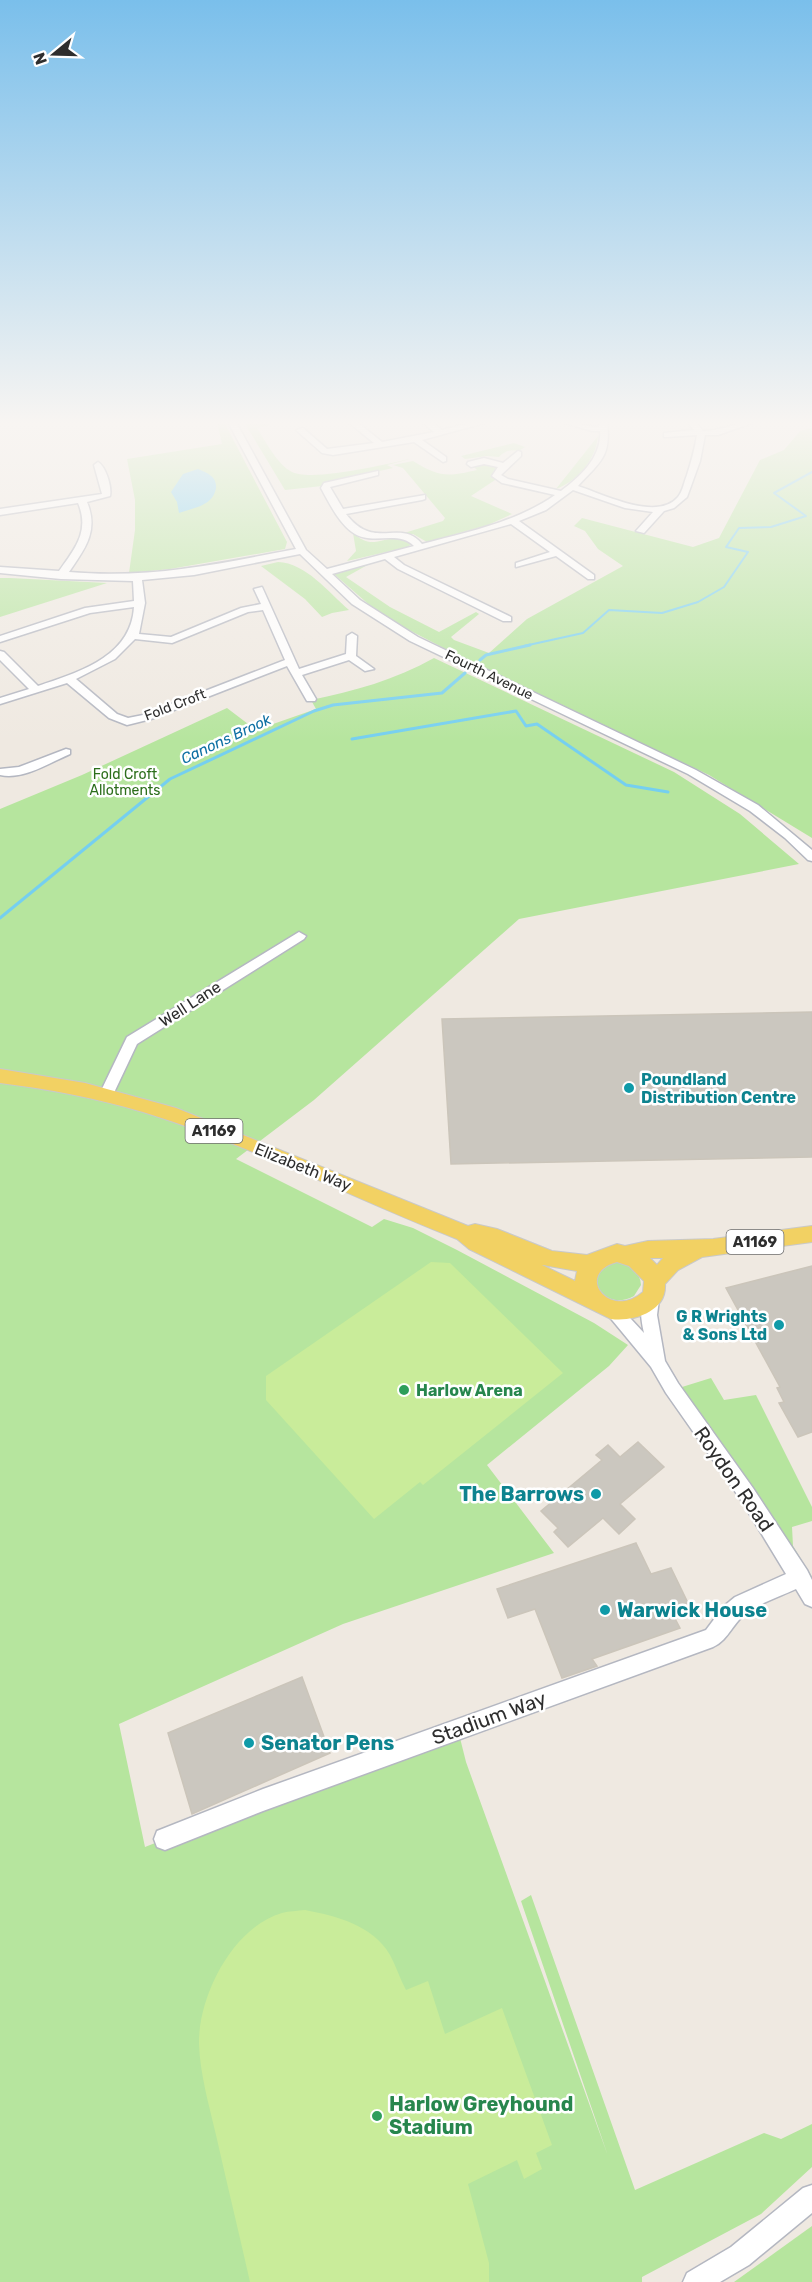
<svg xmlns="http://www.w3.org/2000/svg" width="812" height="2282" viewBox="0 0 812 2282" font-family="Rubik,sans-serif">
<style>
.green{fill:#b6e59e}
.pitch{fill:#c9ec9a}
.water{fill:#75cff0}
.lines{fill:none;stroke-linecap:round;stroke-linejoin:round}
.stream-far1{stroke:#75cff0;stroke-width:2}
.stream{stroke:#75cff0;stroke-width:3}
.building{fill:#cbc7bf;stroke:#cbc5ba;stroke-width:1.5}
.minor-casing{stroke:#b4b7c1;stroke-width:3}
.major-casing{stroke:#c9c9c9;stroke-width:2}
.minor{fill:#fff;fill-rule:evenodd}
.major{fill:#f2d163;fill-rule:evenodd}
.culture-dot{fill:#0f9aa8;stroke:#fff;stroke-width:2}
.leisure-dot{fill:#2e9e5b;stroke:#fff;stroke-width:2}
.labels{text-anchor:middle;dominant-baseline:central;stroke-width:5;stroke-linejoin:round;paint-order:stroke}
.far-street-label{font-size:14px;fill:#2e2e2e;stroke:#fff}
.far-park-label{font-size:14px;fill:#2c6e1b;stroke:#fff}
.far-water-label{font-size:15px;font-style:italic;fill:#0d6fa3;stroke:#fff}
.shield{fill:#fff;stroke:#6d6d6d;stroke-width:1.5}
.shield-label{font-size:15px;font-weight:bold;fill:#2e2e2e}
.street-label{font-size:16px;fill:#2e2e2e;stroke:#fff}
.culture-label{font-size:16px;font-weight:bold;fill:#0d838f;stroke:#fff;text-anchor:start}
.leisure-label{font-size:16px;font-weight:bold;fill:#27864d;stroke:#fff;text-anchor:start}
.near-street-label{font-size:20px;fill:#2e2e2e;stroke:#fff}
.near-culture-label{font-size:20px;font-weight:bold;fill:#0d838f;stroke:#fff;text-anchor:start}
.near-leisure-label{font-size:20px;font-weight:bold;fill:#27864d;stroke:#fff;text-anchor:start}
</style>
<rect width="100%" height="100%" fill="#efe9e1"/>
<g class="green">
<polygon points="217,422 224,422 287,542 285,549 170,569 129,573 135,530 135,500 127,459 222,444"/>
<path d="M244,422H270L268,426L257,428C266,442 277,464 292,472C312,482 386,464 410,459L387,465L393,468L325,483L322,486L285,490Z"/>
<polygon points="812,428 812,838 709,775 461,657 407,629 374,609 334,574 371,563 346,577 390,607 439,632 476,612 479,614 451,637 454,640 489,653 527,619 623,566 598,549 585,531 574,526 582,518 693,547 719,538 760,460 784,450 800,431"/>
<path d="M598,436C596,459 578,481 556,489Z"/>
<path d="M514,443L525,447L519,451C511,449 504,451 499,457L487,456L465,459L461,456Z"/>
<path d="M413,461C439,477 447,477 477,470L473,466L481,464L500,467L494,473L495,480L471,496L512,514L488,525L427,542L413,534H401L443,521L445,518L403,468L393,465Z"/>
<path d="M353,533C358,537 363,541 370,542C383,543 401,531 411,544L408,547L347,561L356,551Z"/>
<path d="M278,562C306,563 328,592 349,610L332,613L322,617L305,599L261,566Z"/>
<polygon points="0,578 10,578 107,583 0,617"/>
<path d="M434,658L674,772L740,814L799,864L519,919L314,1100L236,1159L372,1227L384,1219L413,1228L457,1250L594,1323L628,1345L609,1366L487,1465L554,1553L343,1624L119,1724L145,1847L256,1803L458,1730L466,1762L608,2156L521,1901L531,1895L635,2190L764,2133L781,2139L812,2124V2167L761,2214L642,2277V2282H0V809L82,775L227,708L256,730L316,709L311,700C354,691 395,680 434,658Z"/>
<path d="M618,1262C630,1265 640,1271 641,1285L634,1296C614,1307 597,1296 595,1275L610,1263Z"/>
<polygon points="711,1378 724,1400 756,1395 812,1507 812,1521 792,1527 793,1546 812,1577 812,1597 682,1387"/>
<polygon points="812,2226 812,2282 734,2282"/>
</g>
<g class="pitch">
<polygon points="431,1262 450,1263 563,1373 423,1485 420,1482 374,1519 266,1400 266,1376"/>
<path d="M305,1910C336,1916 373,1925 390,1955C396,1966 400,1979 406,1990L428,1981L445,2034L502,2008L552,2145L536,2153L542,2169L524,2179L517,2160L468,2184L489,2263V2282H250C239,2233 227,2184 216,2135C209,2105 200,2074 199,2044C198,1996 233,1927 282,1913C289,1911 298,1911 305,1910Z"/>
</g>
<path class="water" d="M198,469C208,473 217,477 216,488C213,506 193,508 179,513L177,502L171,492L183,474Z"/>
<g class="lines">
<polyline class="stream-far1" points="524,646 583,633 609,610 662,613 698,602 724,587 748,552 726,547 739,528 771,527 806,516 774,493 812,472"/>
<g class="stream">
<polyline points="480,660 486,655 530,645"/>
<polyline points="352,739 516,711 526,726 537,724 626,785 668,792"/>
<polyline points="0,918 170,779 314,711 333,705 442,693 465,673"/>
</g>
</g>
<g class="building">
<polygon points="812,1012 812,1157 451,1164 442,1019"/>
<polygon points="812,1266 812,1432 798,1437 779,1403 784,1402 777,1388 780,1387 726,1288"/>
<polygon points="638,1442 664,1467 620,1504 635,1519 619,1534 603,1518 568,1547 554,1532 558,1528 541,1511 602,1460 596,1455 608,1445 620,1457"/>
<polygon points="636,1543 651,1574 671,1568 689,1605 671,1611 680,1628 592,1659 597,1666 562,1678 535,1609 508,1618 497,1589"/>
<polygon points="302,1677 330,1753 192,1814 168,1733"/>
</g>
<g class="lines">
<g class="minor-casing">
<g id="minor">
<path d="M228,422H236L306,550L327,569L414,546C399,530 373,545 355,534C340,525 329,503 321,488L324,483L378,471V475L330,487L343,509L425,495V499L422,500L346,514C375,552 400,517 422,544C467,532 517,522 555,495L502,483L492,476L498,467L484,464L471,467L467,464L468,462L484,458L503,463L518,451L521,452V456L501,475L508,479L561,491C580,477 602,457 600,431H592L562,422C575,422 587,427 599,427V422H607C611,457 601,461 578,486C603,494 657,522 678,497C683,491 684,482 687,475C691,462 695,449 697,435L667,437H664V433L694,430L687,422H696L703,431C721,431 737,422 755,422L718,435H705L700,461L687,497L674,508L664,511L644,533L636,531L653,512L625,508L573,490L546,510L519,521L594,575V579H588L556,556L516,567V563L550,552L511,524L394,557L404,565L511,617V621H503L398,569L385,559L332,574L360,600L418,637L696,770L758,805L812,850V861L808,860L785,838L750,811L688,774L410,641L352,604L300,554L194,575L142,580L145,603L139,634L171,637L241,608L261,604L254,589L262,587L299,669L346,654L347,636L352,633L357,636L356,656L374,669L365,671L349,660L302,675L316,699L315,701H307L287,666L151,719L127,725L109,718L67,683L0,704V698L29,689L0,660V651L4,652L38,686C79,672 131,657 134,607L90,613L0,642V636L85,608L134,601L133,581L61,579L0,573V567L59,571C75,549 90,531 78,503L0,515V509L102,494L94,465L98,462C106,467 112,487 110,496L87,502C99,531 85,549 69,572C150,579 217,564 296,549ZM263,610L285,660L143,715L128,718L117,714L76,679L115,659L135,639L172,643L248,612Z"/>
<polygon points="348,422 357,422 382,442 434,432 422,422 432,422 442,430 474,422 488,422 422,440 446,457 446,461 443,462 414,442 333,455 322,453 296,430 303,428 327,449 374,443"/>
<path d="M66,749L70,750V754C49,763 24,780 0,775V769L19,767Z"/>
<polygon points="299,932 306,936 304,939 137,1044 111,1099 101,1099 99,1095 127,1037"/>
<path d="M651,1292L657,1294L659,1299L657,1315L665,1361L678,1383L753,1488L807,1570L812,1580V1607L805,1604L796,1589C781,1596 763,1602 749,1611C734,1620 729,1640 713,1647L263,1811L165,1850L157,1847L154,1839L157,1831L263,1789L706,1630L724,1606L735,1597L786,1574L741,1500L666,1393L651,1367L603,1309L605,1304L611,1302L617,1304L644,1333C641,1320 639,1307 645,1294Z"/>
<polygon points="812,2185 812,2213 749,2265 720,2282 683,2282 687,2273 731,2247 803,2188"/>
</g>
</g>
<g class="major-casing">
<path id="major" d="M0,1069L85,1083L176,1108L468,1226L475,1224L497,1229L552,1251L587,1255L617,1244L625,1246L648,1241L713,1239L812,1226V1242L702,1257L678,1270L665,1284C667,1312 633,1322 611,1319L469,1249L457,1239C352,1198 251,1145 143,1112C96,1098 48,1089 0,1083ZM650,1258H663L657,1265ZM617,1262L629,1266L644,1281L643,1292C610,1321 573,1274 617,1262ZM543,1265L577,1271L575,1281L542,1265Z"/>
</g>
<use href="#minor" class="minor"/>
<use href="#major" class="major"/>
</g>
<linearGradient id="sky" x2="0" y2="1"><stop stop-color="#7abfeb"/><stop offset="0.57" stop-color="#f8f5f2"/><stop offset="1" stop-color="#f8f5f2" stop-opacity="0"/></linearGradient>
<rect width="812" height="742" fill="url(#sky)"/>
<g class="culture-dot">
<circle cx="629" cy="1088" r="6"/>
<circle cx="779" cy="1325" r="6"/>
<circle cx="596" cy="1494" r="6"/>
<circle cx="605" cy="1610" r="6"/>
<circle cx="249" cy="1743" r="6"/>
</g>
<g class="leisure-dot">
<circle cx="404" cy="1390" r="6"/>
<circle cx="377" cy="2116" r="6"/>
</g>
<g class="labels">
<g class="far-street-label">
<text transform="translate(489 675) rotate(26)">Fourth Avenue</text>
<text transform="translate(175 705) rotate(-21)">Fold Croft</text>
</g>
<g class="far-park-label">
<text x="125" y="774">Fold Croft<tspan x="125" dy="16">Allotments</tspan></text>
</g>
<g class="far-water-label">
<text transform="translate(226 739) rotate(-25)">Canons Brook</text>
</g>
<g class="shield">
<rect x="185.5" y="1119" width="57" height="24" rx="4.5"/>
<rect x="726.5" y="1230" width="57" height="24" rx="4.5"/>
</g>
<g class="shield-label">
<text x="214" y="1131">A1169</text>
<text x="755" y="1242">A1169</text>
</g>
<g class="street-label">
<text transform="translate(190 1004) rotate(-33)">Well Lane</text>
<text transform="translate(303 1167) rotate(22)">Elizabeth Way</text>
</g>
<g class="culture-label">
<text x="641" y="1079">Poundland<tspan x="641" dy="18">Distribution Centre</tspan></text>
<text x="767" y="1316" text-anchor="end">G R Wrights<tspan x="767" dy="18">&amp; Sons Ltd</tspan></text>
</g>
<g class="leisure-label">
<text x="416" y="1390">Harlow Arena</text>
</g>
<g class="near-street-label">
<text transform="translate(734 1479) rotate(55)">Roydon Road</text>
<text transform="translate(489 1718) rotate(-20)">Stadium Way</text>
</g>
<g class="near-culture-label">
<text x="584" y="1494" text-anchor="end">The Barrows</text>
<text x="617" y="1610">Warwick House</text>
<text x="261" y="1743">Senator Pens</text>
</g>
<g class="near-leisure-label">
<text x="389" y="2104">Harlow Greyhound<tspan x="389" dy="23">Stadium</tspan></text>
</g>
</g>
<g transform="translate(54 54) rotate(251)" stroke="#ffffff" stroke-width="4.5" paint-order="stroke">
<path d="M0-4.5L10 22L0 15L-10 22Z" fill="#2e2e2e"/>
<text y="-9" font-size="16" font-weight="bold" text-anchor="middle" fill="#2e2e2e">N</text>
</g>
</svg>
